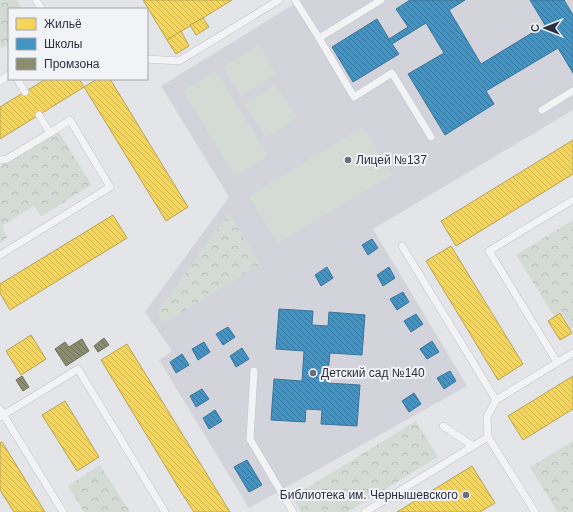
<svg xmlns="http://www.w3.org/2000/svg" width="573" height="512" viewBox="0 0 573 512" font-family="Arial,sans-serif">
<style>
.built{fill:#d3d4db}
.green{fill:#d4dbd5}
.park{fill:url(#park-crowns)}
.homes{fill:url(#homes-back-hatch);stroke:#b9a454}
.schools{fill:url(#schools-back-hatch);stroke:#3c759c}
.industry{fill:url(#industry-back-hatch);stroke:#6f7060}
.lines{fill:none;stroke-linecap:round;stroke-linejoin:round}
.service-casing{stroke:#c2c3c7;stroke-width:8}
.service{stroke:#f3f3f5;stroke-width:7}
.poi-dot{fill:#6c6f7b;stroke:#f2f3f7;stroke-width:1.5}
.labels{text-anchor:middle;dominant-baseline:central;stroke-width:4;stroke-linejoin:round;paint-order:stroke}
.poi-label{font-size:12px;fill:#2c3040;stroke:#f2f3f7;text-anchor:start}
</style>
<defs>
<pattern id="park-crowns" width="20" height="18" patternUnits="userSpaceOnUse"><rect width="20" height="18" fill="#d4dbd5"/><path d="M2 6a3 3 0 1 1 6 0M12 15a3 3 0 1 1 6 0" fill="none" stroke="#b6bcb8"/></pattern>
<pattern id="homes-back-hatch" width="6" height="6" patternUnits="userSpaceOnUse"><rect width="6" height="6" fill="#f6d55c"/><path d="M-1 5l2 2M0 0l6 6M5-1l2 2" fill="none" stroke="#d3b751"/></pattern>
<pattern id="schools-back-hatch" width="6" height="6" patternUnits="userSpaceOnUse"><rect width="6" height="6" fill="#4393c3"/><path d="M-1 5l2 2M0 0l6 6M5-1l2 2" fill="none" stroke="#3878a0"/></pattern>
<pattern id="industry-back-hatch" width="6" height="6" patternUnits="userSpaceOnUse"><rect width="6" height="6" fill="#8c8c6e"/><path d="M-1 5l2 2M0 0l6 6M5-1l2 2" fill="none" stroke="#73735c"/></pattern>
</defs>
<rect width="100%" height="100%" fill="#e4e5e9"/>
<polygon class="built" points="301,0 573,0 573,110 373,229 467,386 249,508 159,360 172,351 145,312 229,197 161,86"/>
<g class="green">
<polygon points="259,45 276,74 241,96 223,67"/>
<polygon points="216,71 268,156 235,176 183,91"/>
<polygon points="276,85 297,118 266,137 245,104"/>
<polygon points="363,127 391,175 278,243 249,196"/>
</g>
<g class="park">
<polygon points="0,0 17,0 22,9 9,9 9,43 2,48 0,44"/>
<polygon points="58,131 90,182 91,185 44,215 41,216 34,206 2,226 7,238 0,243 0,166"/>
<polygon points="229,213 260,265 163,323 157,312"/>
<polygon points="573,220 573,327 571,329 561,311 554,316 516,255"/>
<polygon points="416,421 438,457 348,512 301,512 292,497"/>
<polygon points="573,441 573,512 557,512 530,467"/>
<polygon points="100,465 130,512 84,512 68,486"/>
</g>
<g class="homes">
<polygon points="143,0 232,0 167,40"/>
<polygon points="203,18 209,27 196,35 190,25"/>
<polygon points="181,31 189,46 176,54 167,40"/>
<polygon points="46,79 79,79 84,87 0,139 0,107"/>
<polygon points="97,79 110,79 188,207 166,221 84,87"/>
<polygon points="573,140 573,174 456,246 441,221"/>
<polygon points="113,215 127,238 10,310 0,293 0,284"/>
<polygon points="451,246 523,364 498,380 426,261"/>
<polygon points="560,313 572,333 560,340 548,321"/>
<polygon points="31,335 46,359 21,375 6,351"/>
<polygon points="127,344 230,512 194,512 181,492 101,360"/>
<polygon points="573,376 573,409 523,440 508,416"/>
<polygon points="65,401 99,457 77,471 42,415"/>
<polygon points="2,442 15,463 45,512 14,512 0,490 0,443"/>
<polygon points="472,466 495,503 480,512 397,512"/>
</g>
<g class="schools">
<polygon points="410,0 465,0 449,10 481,64 545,25 530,0 564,0 573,15 573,73 558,48 486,91 494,104 445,135 408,74 444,53 426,23 392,44 399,54 353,82 332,47 377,19 389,39 408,27 396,9"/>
<polygon points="372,239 378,248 368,255 362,245"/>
<polygon points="327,267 333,278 321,286 315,275"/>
<polygon points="389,267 395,278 383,286 377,275"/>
<polygon points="403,292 409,302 397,310 390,299"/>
<polygon points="279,309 313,311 312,325 328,326 329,312 365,315 362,355 330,353 327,383 360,385 357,426 321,424 322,410 306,409 305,422 271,420 274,379 302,381 304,351 276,349"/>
<polygon points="416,314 423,324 411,332 404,321"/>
<polygon points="228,327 235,337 223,345 216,334"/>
<polygon points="432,341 439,352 427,359 420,349"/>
<polygon points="204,342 210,352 198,360 192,349"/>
<polygon points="242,348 249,359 236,367 230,356"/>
<polygon points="182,354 189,365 176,373 170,362"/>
<polygon points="450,371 456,381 444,389 437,378"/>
<polygon points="202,389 209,399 196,407 190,396"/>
<polygon points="414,393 421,404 409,412 402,401"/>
<polygon points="215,410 222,421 209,429 203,418"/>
<polygon points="247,460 262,485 249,492 234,467"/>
</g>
<g class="industry">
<polygon points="104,338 109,345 98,352 94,346"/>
<polygon points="82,339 89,351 66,366 55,349 65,342 69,347"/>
<polygon points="22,376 29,387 23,391 16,380"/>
</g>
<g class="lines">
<g class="service-casing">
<g id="service">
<polyline points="36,0 42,9"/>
<polyline points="295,0 319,38 381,0"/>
<polyline points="319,38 354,97 392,73 431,137"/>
<polyline points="147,59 179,61 279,0"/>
<polyline points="17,79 25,92"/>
<polyline points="0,81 9,75"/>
<polyline points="542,110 573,91"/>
<polyline points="0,160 7,159 50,133 39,115"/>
<polyline points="402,246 496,400"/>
<polyline points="0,255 110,187 70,120 50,133"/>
<polyline points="557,362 489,251 573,200"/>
<polyline points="254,371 250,439 293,512"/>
<polyline points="0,409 63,512"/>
<polyline points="0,417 78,369 165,512"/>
<polyline points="443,426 473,446"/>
<polyline points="365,512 488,437"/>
<polyline points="535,512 488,437 487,417 496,400 573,353"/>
</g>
</g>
<use href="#service" class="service"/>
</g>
<g class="poi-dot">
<circle cx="348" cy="160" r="4"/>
<circle cx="313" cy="373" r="4"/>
<circle cx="466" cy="495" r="4"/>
</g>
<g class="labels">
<g class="poi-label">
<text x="356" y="160">Лицей №137</text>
<text x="321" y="373">Детский сад №140</text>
<text x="458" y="495" text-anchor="end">Библиотека им. Чернышевского</text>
</g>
</g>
<rect x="8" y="8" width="140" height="72" fill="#f2f3f7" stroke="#a3a5ae"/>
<rect x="16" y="18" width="20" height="12" fill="#f6d55c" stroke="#a3a5ae"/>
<text x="44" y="28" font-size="12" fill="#2c3040">Жильё</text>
<rect x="16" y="38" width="20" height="12" fill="#4393c3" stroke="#a3a5ae"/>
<text x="44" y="48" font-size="12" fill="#2c3040">Школы</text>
<rect x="16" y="58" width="20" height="12" fill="#8c8c6e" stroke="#a3a5ae"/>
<text x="44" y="68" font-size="12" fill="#2c3040">Промзона</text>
<g transform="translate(545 28) rotate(270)" stroke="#f2f3f7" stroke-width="3" paint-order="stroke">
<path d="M0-3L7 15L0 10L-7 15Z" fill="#2c3040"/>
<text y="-6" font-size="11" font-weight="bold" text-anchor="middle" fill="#2c3040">С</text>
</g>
</svg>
